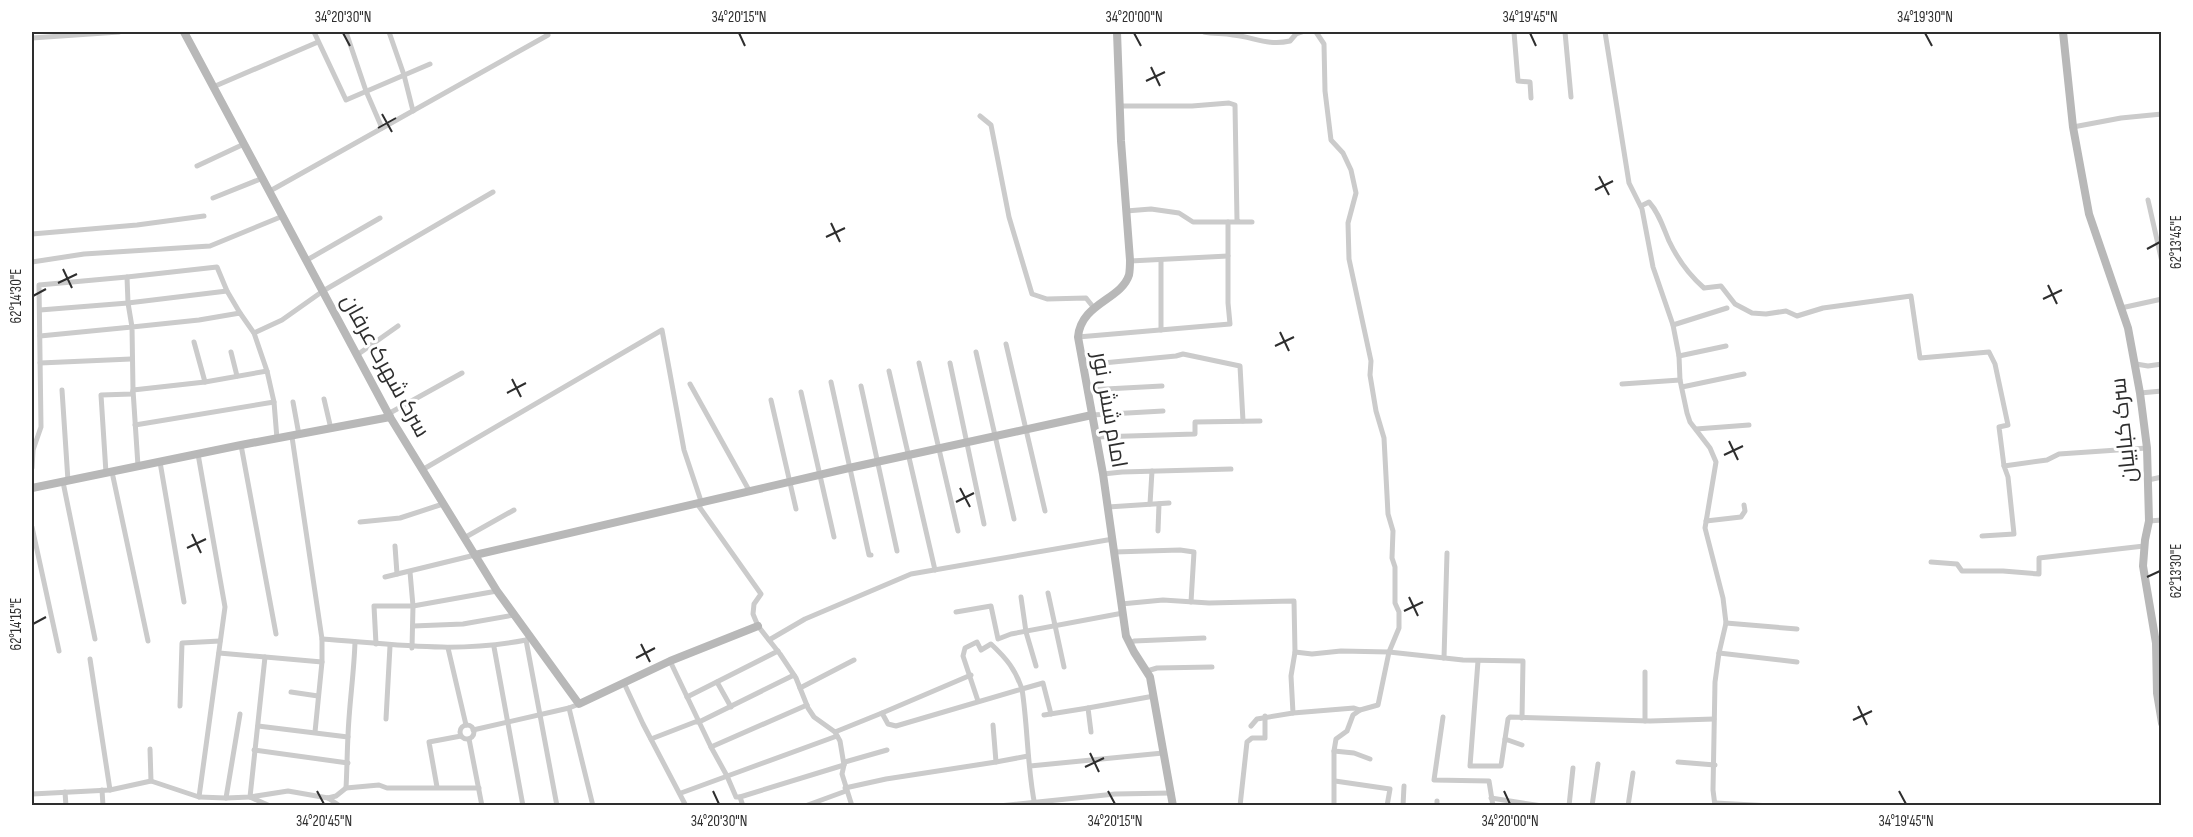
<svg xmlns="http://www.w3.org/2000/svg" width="2193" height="837" viewBox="0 0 2193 837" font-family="'Sofia Sans Condensed',Cairo,sans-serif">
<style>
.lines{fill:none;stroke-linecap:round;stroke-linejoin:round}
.street{stroke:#cbcbcb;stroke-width:5}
.secondary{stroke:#b8b8b8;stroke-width:8}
.ticks{fill:none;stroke:#2e2e2e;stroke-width:2}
.labels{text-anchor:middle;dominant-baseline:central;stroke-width:6;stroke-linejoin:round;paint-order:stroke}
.street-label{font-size:22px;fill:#2e2e2e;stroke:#fff}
.neatline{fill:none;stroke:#2e2e2e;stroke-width:2}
.ticks-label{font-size:15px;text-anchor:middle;fill:#2e2e2e}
</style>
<rect width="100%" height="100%" fill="#fff"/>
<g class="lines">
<g class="street">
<polyline points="314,32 346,100 430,64"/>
<polyline points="346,32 366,91 382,128"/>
<polyline points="389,32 404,75 413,111"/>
<path d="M1204,32C1214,34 1223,33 1233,35C1254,37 1267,46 1290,41L1296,34L1302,32"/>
<polyline points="1316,32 1324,44 1325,91 1331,140 1343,153 1351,170 1356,193 1348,223 1349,259 1371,361 1370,375 1376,411 1384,438 1388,514 1393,531 1392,558 1395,567 1395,603 1399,612 1399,628 1389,652 1378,705 1360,710 1353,715 1347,731 1336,739 1334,751 1334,806"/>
<polyline points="1514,32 1518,81 1530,82 1531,98"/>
<polyline points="1565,32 1571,97"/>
<polyline points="1605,32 1629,183 1642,209 1653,267 1673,325 1679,356 1680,380 1687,413 1690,422 1710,448 1716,462 1705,528 1723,598 1726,623 1719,653 1715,682 1713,790 1715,806"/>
<polyline points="32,38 119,32"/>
<polyline points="213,87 318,42"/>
<polyline points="1120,106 1192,106 1229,103 1235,105 1237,221 1238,221"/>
<polyline points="980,116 991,125 1009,217 1032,294 1047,299 1086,298 1094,308"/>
<polyline points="2073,127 2121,118 2162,114"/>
<polyline points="197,166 244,144"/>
<polyline points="270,191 548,35"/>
<polyline points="213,198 263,178"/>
<polyline points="2148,200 2162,262"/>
<path d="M1641,206L1649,202C1659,213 1663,227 1669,241C1678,260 1688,274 1704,288L1721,286L1735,304L1752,313L1766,314L1786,311L1797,316L1823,308L1911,296L1920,358L1989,352L1995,364L2008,425L1999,427L2004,466"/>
<polyline points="1126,211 1151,209 1179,213 1193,222 1252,222"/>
<polyline points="32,234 137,225 204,216"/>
<polyline points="307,260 380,218"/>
<polyline points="1130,261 1228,256"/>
<polyline points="32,262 84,254 210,246 283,216"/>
<polyline points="2121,308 2162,299"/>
<polyline points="40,310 128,303 127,277 217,267 227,291"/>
<polyline points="1673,325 1727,308"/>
<polyline points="1161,330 1161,261"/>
<polyline points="254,333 282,320 323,291 493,192"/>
<polyline points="40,336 132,327 128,303 227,291 240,313"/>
<polyline points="1078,337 1230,324 1228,303 1228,222"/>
<polyline points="194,342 205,382"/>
<polyline points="1006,344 1045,511"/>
<polyline points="231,352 237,376"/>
<polyline points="976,352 1014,519"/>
<polyline points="357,355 398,326"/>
<polyline points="1679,356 1726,346"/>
<polyline points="40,363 131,359"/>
<polyline points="919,363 958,531"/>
<polyline points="950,363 984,524"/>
<polyline points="2136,364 2148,366 2162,364"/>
<polyline points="1082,365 1176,356 1183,354 1240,366 1243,421"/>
<polyline points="889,371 935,570"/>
<polyline points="831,382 869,555 871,555"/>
<polyline points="690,384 750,492"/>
<polyline points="1622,384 1680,380"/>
<polyline points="861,386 897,551"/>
<polyline points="1682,387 1744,374"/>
<polyline points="62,390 68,481"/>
<polyline points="1087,390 1162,386"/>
<polyline points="801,392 834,537"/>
<polyline points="2140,393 2162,391"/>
<polyline points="324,399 331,429"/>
<polyline points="771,400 796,509"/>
<polyline points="293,402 299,435"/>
<polyline points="388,414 462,373"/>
<polyline points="1092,415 1163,411"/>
<polyline points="135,425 274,402"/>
<polyline points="1696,429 1749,425"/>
<polyline points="292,437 322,639 322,662 315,732"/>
<polyline points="1096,437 1195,434 1195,422 1260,421"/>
<polyline points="241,445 276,634"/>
<polyline points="198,454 225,607 199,797"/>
<polyline points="160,462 184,602"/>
<polyline points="138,466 133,390 205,382 267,371 274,402 277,439"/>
<polyline points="32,468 33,450 41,427 39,285 127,277"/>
<polyline points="422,470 662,330 684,450 702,504"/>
<polyline points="112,472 148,641"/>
<polyline points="106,473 101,395 132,394 133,390 132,327 199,320 240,313 254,333 267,371"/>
<polyline points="1103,474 1122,472 1231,469"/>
<polyline points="2148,480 2162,477"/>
<polyline points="63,482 95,639"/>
<polyline points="1150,504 1152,471"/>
<polyline points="698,505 761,594 754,604 753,614 758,626 780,654 796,678 808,708 814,717 835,732 840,741 844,765 842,774 852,806"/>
<polyline points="1108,507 1169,503"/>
<polyline points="1706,521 1741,517 1745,511 1744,505"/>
<polyline points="2149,521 2162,520"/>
<polyline points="360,522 400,518 443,504"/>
<polyline points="32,527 59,651"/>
<polyline points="1158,531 1159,504"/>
<polyline points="1982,536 2014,534 2008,477 2004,466 2047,460 2059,454 2147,448"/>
<polyline points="464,538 514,510"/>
<polyline points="395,546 397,574"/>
<polyline points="1114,552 1180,550 1194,552 1191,602"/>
<polyline points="1931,562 1957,564 1962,571 2003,571 2039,574 2039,558 2144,546"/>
<polyline points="410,572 413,606 412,648"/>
<polyline points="385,577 475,555"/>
<polyline points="1048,593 1064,667"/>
<polyline points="1021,597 1026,632 1036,666"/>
<polyline points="1121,604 1163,600 1209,603 1294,601 1295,652 1291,676 1293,713 1257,719 1251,726"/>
<polyline points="956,612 991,606 998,639 1011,634 1123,613"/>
<polyline points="1726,623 1797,629"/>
<polyline points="413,626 463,624 514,615"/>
<path d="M322,639C392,644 455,654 526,640L530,638"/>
<polyline points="526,640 557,806"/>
<polyline points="769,640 805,619 911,574 1113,539"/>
<polyline points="376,644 374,606 413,606 497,591"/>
<polyline points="1130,644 1134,641 1204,638"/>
<polyline points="494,647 523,806"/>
<polyline points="448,648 466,725"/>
<polyline points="1295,652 1312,654 1341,651 1389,652 1463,660 1523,661 1522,718"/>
<polyline points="219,653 322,662"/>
<polyline points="1719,653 1797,662"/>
<polyline points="1444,658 1447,553"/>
<polyline points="90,659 110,790"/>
<polyline points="670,661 711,747 727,776 736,797 740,797 743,806"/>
<polyline points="1478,661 1470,766 1501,766 1505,739 1522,745"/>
<polyline points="1147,671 1157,668 1212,667"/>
<polyline points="1645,672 1645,721"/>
<polyline points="717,682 731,707"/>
<polyline points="624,683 643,724 686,806"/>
<polyline points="800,688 854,660"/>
<polyline points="291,692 318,696"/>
<polyline points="687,697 778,651"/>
<polyline points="180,706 182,643 220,641"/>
<polyline points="569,708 593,806"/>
<polyline points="882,713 971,675"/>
<polyline points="1293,713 1354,708 1360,710"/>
<polyline points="1044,715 1088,708"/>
<polyline points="1443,717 1434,780 1489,781 1493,806"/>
<polyline points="386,719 390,646"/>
<polyline points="993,725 996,762 1028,756"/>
<circle cx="467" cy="732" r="7"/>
<polyline points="258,726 348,737"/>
<polyline points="473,730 569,708 579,704"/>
<path d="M835,732L882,713L888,724L896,726L1022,689C1015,669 1007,659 991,644L981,650L977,642L965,648L963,656L978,701"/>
<polyline points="1091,732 1088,708 1154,696"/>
<polyline points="469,739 482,806"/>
<polyline points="651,739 695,722 699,722 794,675"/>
<polyline points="1505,739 1508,719 1510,717 1650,721 1714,719"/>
<polyline points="711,747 807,705"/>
<polyline points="150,749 151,781"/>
<polyline points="254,750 348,763"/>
<polyline points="1334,751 1354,753 1370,759"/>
<polyline points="1678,762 1715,765"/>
<polyline points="1030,766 1163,753"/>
<polyline points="1335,781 1390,789 1387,806"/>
<polyline points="437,787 429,742 461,736"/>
<path d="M346,788C347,771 347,754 348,736C349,705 354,674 355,642"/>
<polyline points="845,788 886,779 996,762"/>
<polyline points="102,790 103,806"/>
<polyline points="65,792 66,806"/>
<polyline points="681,793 837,736"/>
<polyline points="32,794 110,790 151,781 199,797 226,798 250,797 288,791 328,798 336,796 346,788 379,785 387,788 479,788"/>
<polyline points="250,797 265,657"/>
<polyline points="250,797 270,806"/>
<polyline points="740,797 844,765 845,762 887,750"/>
<polyline points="226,798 240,714"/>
<polyline points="328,798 340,806"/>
<polyline points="1491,798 1542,806"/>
<polyline points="1715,803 1772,806"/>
<polyline points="805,806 846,791"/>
<polyline points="999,806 1115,794 1172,793"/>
<path d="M1035,806C1027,767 1028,728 1022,689L1043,683L1051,714"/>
<polyline points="1240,806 1247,742 1252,738 1265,738 1265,716"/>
<polyline points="1403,806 1404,786"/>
<polyline points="1437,806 1437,801"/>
<polyline points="1569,806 1573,768"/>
<polyline points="1592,806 1598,764"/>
<polyline points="1628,806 1633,773"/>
</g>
<g class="secondary">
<polyline points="184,32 390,417 497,591 579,704 670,661 758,626"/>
<path d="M1117,32L1121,141L1130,260C1130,265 1130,270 1129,275C1121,300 1081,303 1078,337L1103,474L1126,636L1134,652L1150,677L1173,806"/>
<polyline points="2063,32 2073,127 2089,214 2128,328 2140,393 2147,448 2149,521 2145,540 2143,566 2156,643 2157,693 2162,723"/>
<polyline points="32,488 241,445 390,417"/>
<polyline points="475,555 849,468 1092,415"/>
</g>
</g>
<path class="ticks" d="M343,33L350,46M739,33L745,46M1134,33L1141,46M1530,33L1536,46M1925,33L1932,46M1151,67L1160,86M1146,81L1165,72M382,114L392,132M378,128L396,118M1599,176L1609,195M1595,190L1613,181M831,223L840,242M826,237L845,228M2147,249L2160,242M63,269L72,288M58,283L77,274M2048,285L2057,304M33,296L46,289M2043,299L2062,290M1280,332L1289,351M1275,346L1294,337M512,379L521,397M507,393L526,383M1729,441L1738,460M1724,455L1743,446M960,488L970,507M956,502L974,493M192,534L201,553M187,548L206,539M2147,577L2160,571M1409,597L1418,616M1404,611L1423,602M33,624L46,617M641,644L650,662M636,658L655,648M1858,706L1867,725M1853,720L1872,711M1090,753L1099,772M1085,767L1104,758M317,791L324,804M713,791L719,804M1108,791L1115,804M1504,791L1510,804M1899,791L1906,804"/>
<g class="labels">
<g class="street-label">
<text transform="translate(385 366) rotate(61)">سرک شهرک عرفان</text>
<text transform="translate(1109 410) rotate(80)">امام شش نور</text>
<text transform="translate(2124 430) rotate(-96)">سرک کبابیان</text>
</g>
</g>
<rect width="2193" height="837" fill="none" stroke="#ffffff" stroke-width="66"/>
<rect x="33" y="33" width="2127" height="771" class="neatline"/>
<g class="ticks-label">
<text x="343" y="22">34°20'30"N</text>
<text x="739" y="22">34°20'15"N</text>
<text x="1134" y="22">34°20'00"N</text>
<text x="1530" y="22">34°19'45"N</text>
<text x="1925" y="22">34°19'30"N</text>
<text transform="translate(2176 242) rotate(-90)" y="5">62°13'45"E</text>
<text transform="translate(16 296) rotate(-90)" y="5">62°14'30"E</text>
<text transform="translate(2176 571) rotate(-90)" y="5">62°13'30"E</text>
<text transform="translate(16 624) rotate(-90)" y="5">62°14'15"E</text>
<text x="324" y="826">34°20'45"N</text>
<text x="719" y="826">34°20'30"N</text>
<text x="1115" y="826">34°20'15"N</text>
<text x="1510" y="826">34°20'00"N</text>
<text x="1906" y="826">34°19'45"N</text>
</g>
</svg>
